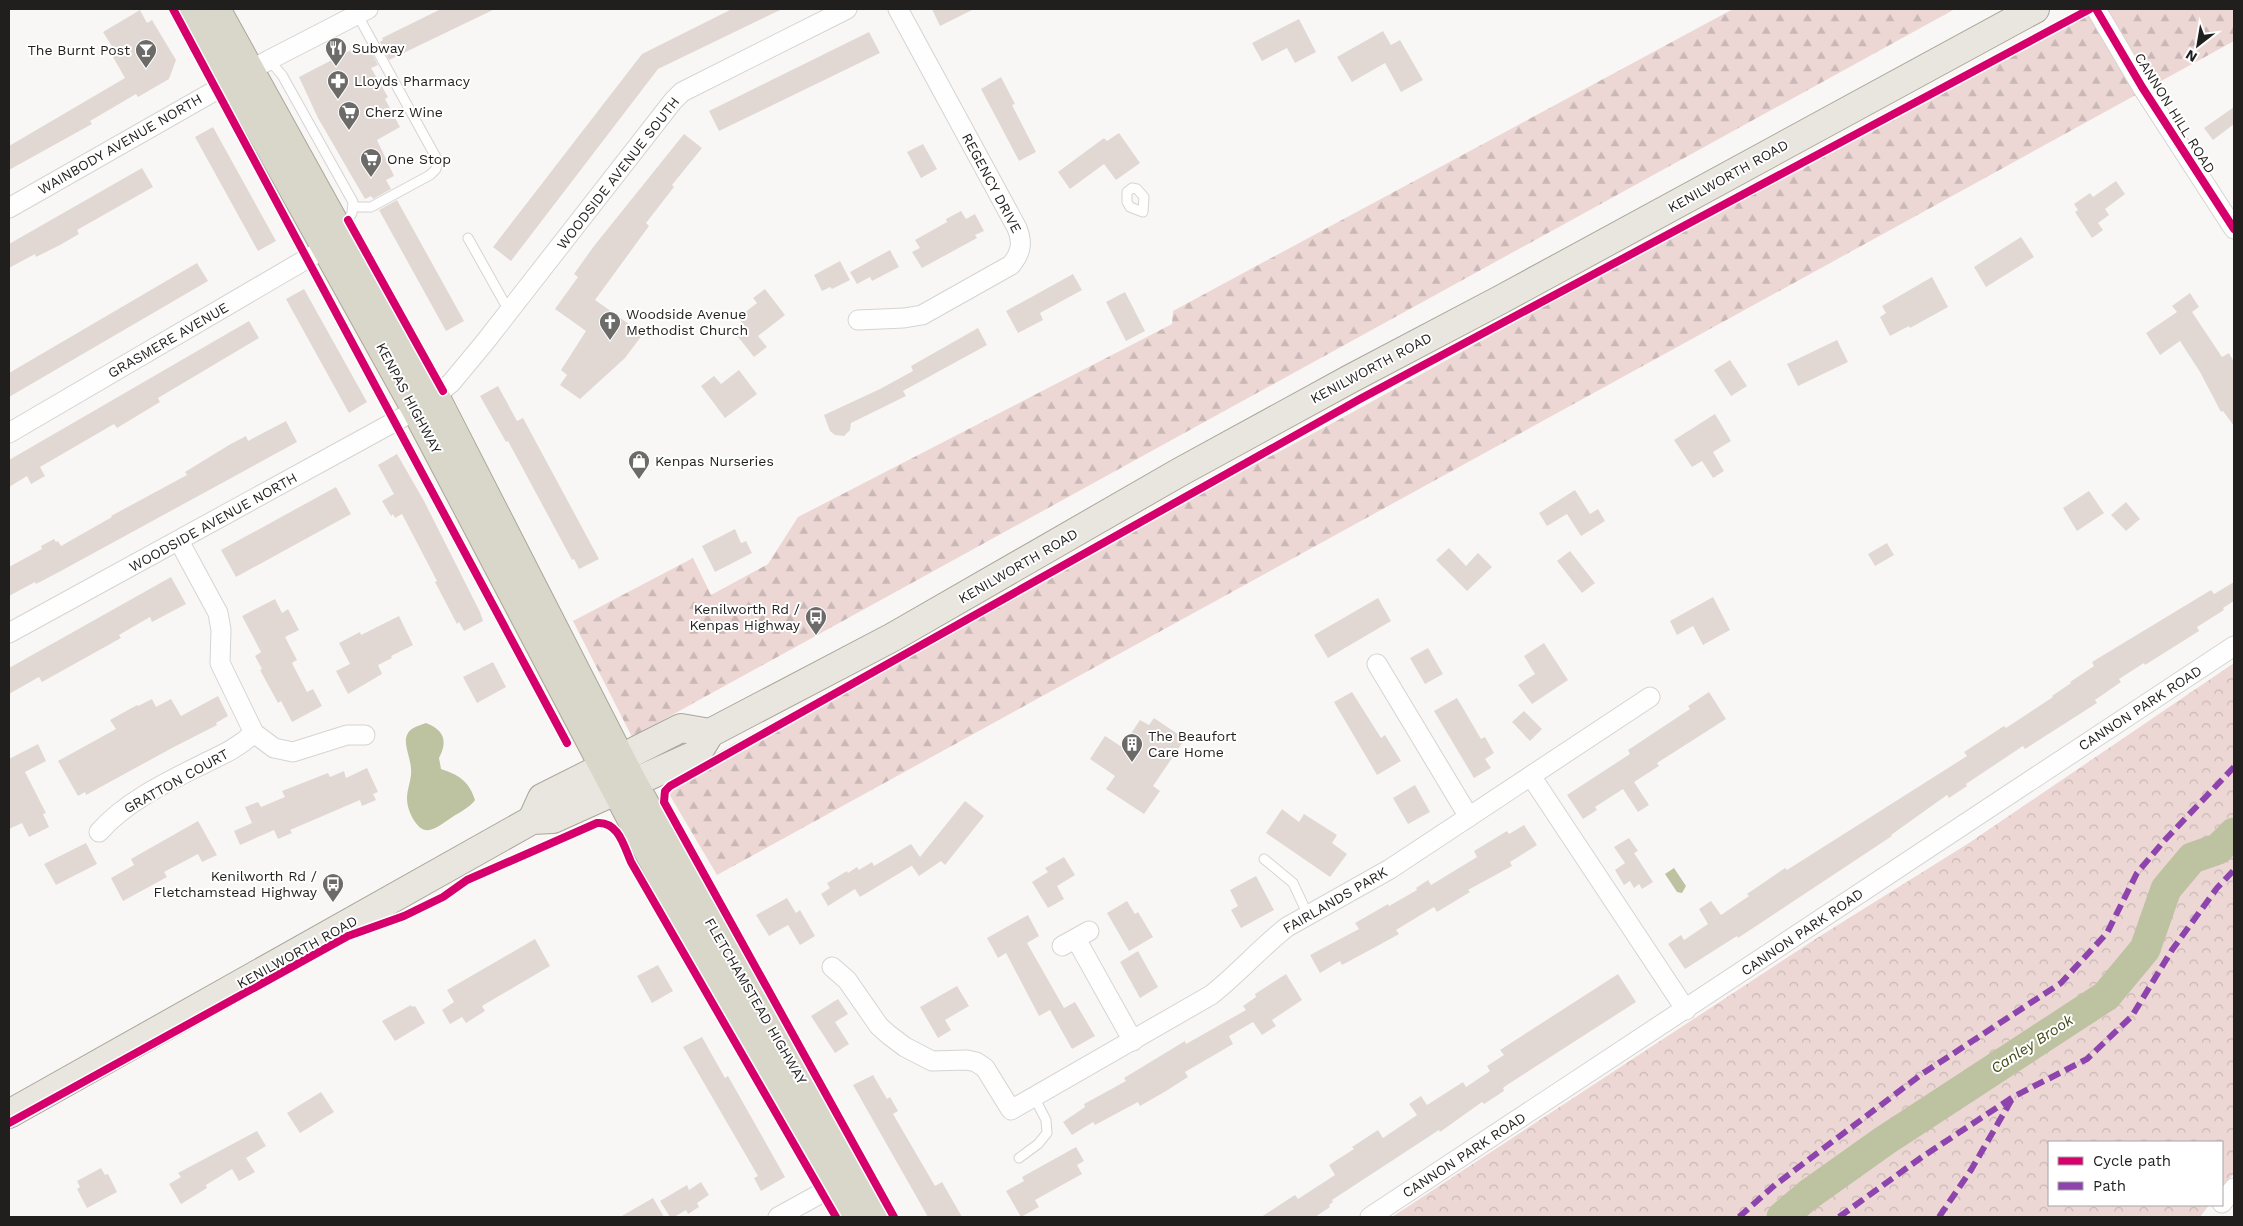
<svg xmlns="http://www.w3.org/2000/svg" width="2243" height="1226" viewBox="0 0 2243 1226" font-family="'Work Sans',sans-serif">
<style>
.forest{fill:url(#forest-firs)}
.park{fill:url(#park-crowns)}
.water{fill:#bdc2a1}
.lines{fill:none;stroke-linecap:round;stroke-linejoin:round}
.river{stroke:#bdc2a1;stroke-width:31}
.building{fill:#e2d8d3}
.lane-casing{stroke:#d5d4d2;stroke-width:11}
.street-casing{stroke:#d5d4d2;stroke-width:21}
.primary-casing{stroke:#aaa699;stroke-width:30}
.highway-casing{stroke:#aaa699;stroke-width:30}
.lane{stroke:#fefefe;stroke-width:9}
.street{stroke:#fefefe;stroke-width:19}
.primary{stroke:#e8e6df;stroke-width:28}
.highway{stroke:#d9d6ca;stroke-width:28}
.quiet{stroke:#8e44ad;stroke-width:6;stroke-dasharray:12 6;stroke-linecap:butt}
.cycleway-casing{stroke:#fff;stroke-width:11}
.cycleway{stroke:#d6006c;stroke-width:8}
.labels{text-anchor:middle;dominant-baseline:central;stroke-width:4;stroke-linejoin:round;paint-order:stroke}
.poi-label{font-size:14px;fill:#201f1e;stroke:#fff;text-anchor:start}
.street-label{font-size:14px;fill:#201f1e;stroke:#fff}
.water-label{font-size:15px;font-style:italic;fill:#424813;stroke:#fff}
</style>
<defs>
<pattern id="forest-firs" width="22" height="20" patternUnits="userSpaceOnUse" patternTransform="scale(1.25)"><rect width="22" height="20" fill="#ecd7d4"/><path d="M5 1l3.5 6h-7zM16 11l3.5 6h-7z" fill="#cab8b6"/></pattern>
<pattern id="park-crowns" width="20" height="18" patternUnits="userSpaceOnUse" patternTransform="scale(1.25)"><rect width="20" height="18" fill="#ecd7d4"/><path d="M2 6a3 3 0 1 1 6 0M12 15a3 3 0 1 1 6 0" fill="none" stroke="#cab8b6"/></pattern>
</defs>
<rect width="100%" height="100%" fill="#f9f7f5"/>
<g class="forest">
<polygon points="1733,9 1955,9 632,737 573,621 693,558 711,595 768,564 798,517 1172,324 1173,311"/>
<polygon points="2079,9 2234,9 2234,41 717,875 662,782 1353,412"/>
</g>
<polygon class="park" points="2234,663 2234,1173 2222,1189 2222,1142 2049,1142 2049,1205 2209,1205 2200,1217 1392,1217 1817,938 1969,843"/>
<g class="water">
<path d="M426,723C444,730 448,741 439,758L441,769C459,775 469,781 475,800C471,807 456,814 448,820C432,831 423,837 412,817C409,811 407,805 407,799C407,788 412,779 411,769C411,759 403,744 407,735C410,727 419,726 426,723Z"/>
<polygon points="1674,868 1686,886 1682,893 1677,892 1665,874"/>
</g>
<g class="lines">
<polyline class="river" points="1782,1217 1808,1195 1884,1141 2106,996 2145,949 2166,889 2192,858 2218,849 2234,833"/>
</g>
<g class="building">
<polygon points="441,9 495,9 389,60 380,42 383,40 382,38"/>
<polygon points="732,9 782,9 658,69 511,261 493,247 642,54"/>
<polygon points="932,9 974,9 940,26"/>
<polygon points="140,10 147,23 152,20 176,60 169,79 138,97 136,94 90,121 92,124 9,170 9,146 125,78 109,50 113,48 103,32"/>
<polygon points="1299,19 1316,52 1295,63 1287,48 1262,61 1252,43"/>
<polygon points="1383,31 1391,45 1400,40 1423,80 1401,92 1385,63 1352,82 1337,57"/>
<polygon points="869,32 880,53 719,131 709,111"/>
<polygon points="357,47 360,52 369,48 378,65 371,68 388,97 385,99 400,127 377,140 394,176 386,180 391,189 373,199 371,196 365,199 318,118 299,77"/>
<polygon points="1001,77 1015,104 1012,105 1036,152 1019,161 981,89"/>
<polygon points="2234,107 2234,124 2213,140 2204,128"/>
<polygon points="213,127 276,241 258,251 195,137"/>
<polygon points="1119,133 1140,163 1116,180 1104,164 1070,189 1058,172 1104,138 1107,141"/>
<polygon points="684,134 702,148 672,185 674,187 646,223 649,226 595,300 643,334 625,358 580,399 560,385 567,375 561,370 586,331 555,309 578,277 574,274 594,246"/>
<polygon points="923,144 937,169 921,178 907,152"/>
<polygon points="142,168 153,187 77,230 79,234 60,245 36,257 35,254 9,268 9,244"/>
<polygon points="2116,181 2125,194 2105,209 2109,215 2098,223 2103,230 2092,238 2075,212 2078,210 2074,204 2090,193 2093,197"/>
<polygon points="397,200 464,321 446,331 379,210"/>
<polygon points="961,211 966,219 975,214 984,231 975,235 977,238 922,268 912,252 920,248 915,240 947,222 946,219"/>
<polygon points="2021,237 2034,257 1986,287 1974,267"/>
<polygon points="890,250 899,267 872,281 870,277 857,284 850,272"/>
<polygon points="840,261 850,280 832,289 830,287 822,291 814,275"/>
<polygon points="197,263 208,281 9,397 9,373"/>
<polygon points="1073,274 1082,290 1040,313 1043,320 1018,333 1006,311"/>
<polygon points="1932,277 1948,307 1910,328 1909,326 1890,336 1880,317 1886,313 1882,306"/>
<polygon points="304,289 367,402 349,413 286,299"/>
<polygon points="765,289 785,315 758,336 767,347 754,357 735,333 745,326 738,318 757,303 753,298"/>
<polygon points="1125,292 1145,331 1126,341 1106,302"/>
<polygon points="2190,293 2199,307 2192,312 2222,357 2229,353 2234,362 2234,426 2223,411 2221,412 2200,372 2180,341 2160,355 2146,333 2177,312 2172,306"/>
<polygon points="249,321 259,338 158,398 160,402 117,428 114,424 40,467 45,476 31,484 27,476 9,487 9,460"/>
<polygon points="978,328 987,345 903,391 906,396 851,423 850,430 844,436 835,435 830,431 824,415 880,389 913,371 911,366"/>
<polygon points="1837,340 1848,362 1798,386 1787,364"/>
<polygon points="1730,360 1747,386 1731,396 1714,370"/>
<polygon points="739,370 757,394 725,418 701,386 714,376 721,384"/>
<polygon points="498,386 517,421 523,418 599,559 579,569 574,559 572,560 508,441 506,442 480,396"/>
<polygon points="1715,414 1731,441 1713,452 1724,471 1713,478 1702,461 1692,467 1674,440"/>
<polygon points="286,421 297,442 59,572 36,584 35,582 9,596 9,567 42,549 41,546 54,539 56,542 58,541 61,546 112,517 111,516 187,475 185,472 229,445 246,436 248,441"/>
<polygon points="397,454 424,501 480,612 483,621 464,631 459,622 457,624 435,582 437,581 402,514 395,518 393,514 391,516 382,501 394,494 378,465"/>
<polygon points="336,487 351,514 236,577 221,550"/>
<polygon points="1575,490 1590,514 1598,509 1605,521 1581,536 1567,514 1547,526 1539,513"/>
<polygon points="2089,491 2104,513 2077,531 2063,508"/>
<polygon points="2126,502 2140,519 2126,531 2111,515"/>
<polygon points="735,529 741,543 746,541 752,553 715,572 702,546"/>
<polygon points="1887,543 1894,555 1875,566 1868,554"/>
<polygon points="1449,548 1466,566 1478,553 1492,567 1467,591 1436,560"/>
<polygon points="1570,551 1595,583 1582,593 1557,561"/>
<polygon points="171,577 186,604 152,622 150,617 119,635 121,638 42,682 39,677 9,694 9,668"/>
<polygon points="2234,582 2234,601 2223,608 2224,610 2197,627 2199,631 2145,665 2144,663 2119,679 2121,682 2095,700 2097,703 2025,749 2023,746 1966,784 1967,786 1949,798 1947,795 1891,835 1892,836 1738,938 1737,936 1685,969 1668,944 1681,935 1684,940 1708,924 1699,909 1711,901 1721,915 1749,896 1747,894 1785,868 1787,870 1967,756 1964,752 2004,726 2006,728 2053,697 2052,696 2071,683 2070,682 2094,666 2092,662 2211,590 2214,594"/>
<polygon points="1713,597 1730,630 1703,645 1693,626 1677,635 1670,621"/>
<polygon points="1378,598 1391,621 1328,658 1314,635"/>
<polygon points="275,599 282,613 288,609 299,630 285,637 297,660 292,663 307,692 313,689 322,706 292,722 281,701 278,703 260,670 262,669 255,656 261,652 242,616"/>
<polygon points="399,616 413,645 391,656 392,658 378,665 382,674 348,694 336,671 350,664 339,643 360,632 361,635"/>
<polygon points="1544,643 1568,680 1532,704 1518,685 1535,674 1524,656"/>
<polygon points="1428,648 1443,674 1425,684 1410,658"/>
<polygon points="493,662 506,687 477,703 463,677"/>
<polygon points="1352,692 1381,738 1385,735 1401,761 1377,775 1334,702"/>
<polygon points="1709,692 1726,719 1657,763 1659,766 1634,782 1649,805 1638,812 1623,789 1595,807 1597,810 1583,819 1567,795 1630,754 1628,750 1690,709 1688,706"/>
<polygon points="218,696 228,716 216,723 217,725 172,748 86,795 85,792 78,796 58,761 116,729 110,720 137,705 138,706 152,699 156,707 171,699 181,716"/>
<polygon points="1457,698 1481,739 1485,737 1494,753 1485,759 1491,768 1474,778 1434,711"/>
<polygon points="1524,711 1542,729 1530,741 1512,722"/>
<polygon points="1154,718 1185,739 1153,786 1160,791 1144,814 1106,789 1115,776 1090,759 1105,736 1122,747 1140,720 1149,725"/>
<polygon points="38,744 46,761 25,772 46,813 43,814 49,827 29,837 22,823 9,829 9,759"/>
<polygon points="367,768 378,792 373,794 376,800 362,806 360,800 290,830 292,833 278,839 274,830 240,845 234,831 252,823 245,807 258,802 261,807 285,797 282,791 328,773 330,777 344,771 346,778"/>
<polygon points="1415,785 1430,812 1408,824 1393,798"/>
<polygon points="965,801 984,816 945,865 941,861 919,876 912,866 913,865 860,897 855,889 828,906 821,894 830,888 827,883 847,871 848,873 857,867 859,870 872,862 874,866 911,844 920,857"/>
<polygon points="1282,809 1299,822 1304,814 1337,835 1332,843 1347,854 1330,877 1266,833"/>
<polygon points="198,821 217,855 202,862 198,854 164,872 167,877 123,901 111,878 134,865 131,859"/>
<polygon points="1524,825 1537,845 1510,862 1512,866 1468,890 1470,892 1437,912 1434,907 1396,930 1399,934 1381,944 1342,965 1340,961 1320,973 1310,955 1359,929 1355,923 1388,904 1389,906 1417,890 1416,888 1428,880 1431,885 1477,857 1474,851 1507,831 1509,834"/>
<polygon points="1629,838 1638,851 1634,853 1653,882 1642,889 1639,884 1634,888 1630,881 1624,885 1615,870 1625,863 1614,847"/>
<polygon points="86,843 97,864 56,885 44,864"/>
<polygon points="1064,857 1075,875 1057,886 1064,899 1048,908 1032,882 1048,872 1045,868"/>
<polygon points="1256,876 1274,910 1241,928 1231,910 1238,906 1230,890"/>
<polygon points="787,898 796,913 800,910 815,936 800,945 788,925 769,936 756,915"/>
<polygon points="1127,901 1135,914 1138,912 1153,937 1129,951 1107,913"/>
<polygon points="1028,915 1039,936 1027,943 1064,1008 1075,1002 1095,1036 1072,1049 1050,1010 1039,1016 1006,953 998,958 987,938"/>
<polygon points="535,939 550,966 482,1006 485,1011 466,1023 462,1017 450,1024 442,1010 454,1002 447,990"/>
<polygon points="1138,951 1158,987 1140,998 1120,962"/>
<polygon points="658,965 673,991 652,1003 637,976"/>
<polygon points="1286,974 1302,1000 1272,1020 1276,1026 1262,1035 1253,1022 1229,1036 1233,1044 1185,1072 1188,1077 1166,1091 1140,1106 1138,1102 1095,1125 1093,1122 1072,1135 1063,1122 1085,1107 1084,1104 1126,1081 1124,1078 1185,1041 1186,1044 1246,1010 1243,1006 1256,997 1255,994"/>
<polygon points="1618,974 1636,1002 1507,1085 1503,1088 1504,1091 1484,1104 1482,1102 1440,1132 1439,1130 1332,1200 1333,1202 1329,1205 1330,1207 1315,1217 1261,1217 1295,1195 1298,1199 1335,1175 1329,1165 1354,1149 1352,1147 1378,1130 1383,1138 1417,1115 1409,1104 1421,1096 1427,1105 1463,1082 1466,1087 1490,1071 1487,1066 1504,1055 1500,1050"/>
<polygon points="957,986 969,1006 945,1020 951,1030 938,1038 920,1007"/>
<polygon points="838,999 848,1014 835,1022 849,1044 835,1053 811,1016"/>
<polygon points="411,1005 412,1007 415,1006 425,1023 395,1041 382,1021"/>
<polygon points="702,1037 725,1078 728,1076 785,1177 761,1191 754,1178 758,1176 683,1047"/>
<polygon points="873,1075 887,1099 890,1097 898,1111 893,1114 935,1186 942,1182 962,1217 928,1217 853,1085"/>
<polygon points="321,1092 334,1112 300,1133 287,1113"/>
<polygon points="257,1131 266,1146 246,1158 255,1172 239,1181 232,1169 206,1185 207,1188 181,1204 169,1184 181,1177 178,1173"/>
<polygon points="1076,1147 1084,1161 1077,1165 1082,1174 1035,1200 1039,1207 1021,1217 1006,1191 1024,1181 1022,1177"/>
<polygon points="101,1168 105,1175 108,1174 117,1192 87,1208 77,1189 80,1187 77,1181"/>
<polygon points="701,1182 709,1195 697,1203 699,1207 688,1214 686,1210 674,1217 670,1217 660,1201 687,1185 689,1190"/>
<polygon points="653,1198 664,1217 620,1217"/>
</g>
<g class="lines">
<g class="lane-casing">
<g id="lane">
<polyline points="269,60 282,75 353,202 352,213 343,228"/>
<polygon points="1132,188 1137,189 1144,197 1143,212 1130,207 1127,202 1127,192"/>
<polyline points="354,207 371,207 430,175 436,169 438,161 357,14"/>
<polyline points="468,238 509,311"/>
<polyline points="1264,859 1293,883 1308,915"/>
<polyline points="1019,1158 1038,1144 1047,1133 1046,1120 1034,1097"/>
</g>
</g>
<g class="street-casing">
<g id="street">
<polyline points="2096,9 2142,87 2234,229"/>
<polyline points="9,208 269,60 368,9"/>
<path d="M858,320L904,318L922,315L1011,265C1021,253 1023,243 1017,228L898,9"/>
<polyline points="435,396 451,383 485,342 673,101 682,92 847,9"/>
<polyline points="9,433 327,247"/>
<polyline points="179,541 218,613 221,630 220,663 254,733 274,748 293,752 347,735 365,735"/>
<polyline points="9,633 416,410"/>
<polyline points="1377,664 1469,817"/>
<polyline points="1531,776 1686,1010"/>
<path d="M99,832C126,801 169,781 205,763C224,754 239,747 254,733"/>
<polyline points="1076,939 1133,1041"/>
<polyline points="1062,946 1089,931"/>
<path d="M832,967L847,980L879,1026L889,1035L905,1047L932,1061L967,1060L976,1062L985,1068L1011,1110L1211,995C1238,974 1260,948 1287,927L1390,869L1650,697"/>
<polyline points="2222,1203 2234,1188"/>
<polyline points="778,1217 836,1185"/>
<polyline points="1370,1217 2234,646"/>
</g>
</g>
<g class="primary-casing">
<g id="primary">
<polyline points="532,820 542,798 681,728 710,733"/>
<polyline points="9,1114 532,820 553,819 697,754 710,733 893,637 1180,472 1350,379 1500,300 2035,9"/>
</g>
</g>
<g class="highway-casing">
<g id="highway">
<polyline points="193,9 416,410 664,881 854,1217"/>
<polyline points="216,9 340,233 435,396 633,783 880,1217"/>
</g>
</g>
<use href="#lane" class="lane"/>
<use href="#street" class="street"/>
<use href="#primary" class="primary"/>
<use href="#highway" class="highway"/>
<g class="quiet">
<polyline points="1739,1217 1775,1185 1922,1074 2061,983 2107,933 2137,873 2164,841 2234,767"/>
<polyline points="1839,1217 1922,1157 2013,1097 2087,1059 2132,1016 2172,950 2217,888 2234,870"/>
<polyline points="1939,1217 1971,1170 2012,1099"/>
</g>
<g class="cycleway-casing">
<g id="cycleway">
<polyline points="173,9 567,743"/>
<polyline points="2096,9 2142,87 2234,229"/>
<polyline points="348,220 443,391"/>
<path d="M9,1123L348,936L404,916L443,897L467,880L597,823C618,821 624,846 631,862L836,1217"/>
<polyline points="894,1217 664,802 665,791 670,786 1360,399 2090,9"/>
</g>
</g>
<use href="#cycleway" class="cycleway"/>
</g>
<defs>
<g id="restaurant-pin" transform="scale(1.125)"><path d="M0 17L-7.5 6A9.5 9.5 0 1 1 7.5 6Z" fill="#6c6b69" stroke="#fff"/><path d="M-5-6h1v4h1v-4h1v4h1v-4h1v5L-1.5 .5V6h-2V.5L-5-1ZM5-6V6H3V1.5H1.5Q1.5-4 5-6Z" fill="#fff"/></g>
<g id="bar-pin" transform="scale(1.125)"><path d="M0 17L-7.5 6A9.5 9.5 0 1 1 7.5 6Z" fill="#6c6b69" stroke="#fff"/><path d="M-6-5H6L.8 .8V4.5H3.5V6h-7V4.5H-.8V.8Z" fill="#fff"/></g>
<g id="pharmacy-pin" transform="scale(1.125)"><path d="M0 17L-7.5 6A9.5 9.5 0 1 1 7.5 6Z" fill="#6c6b69" stroke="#fff"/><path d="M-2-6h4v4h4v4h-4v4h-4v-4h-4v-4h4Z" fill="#fff"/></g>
<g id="supermarket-pin" transform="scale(1.125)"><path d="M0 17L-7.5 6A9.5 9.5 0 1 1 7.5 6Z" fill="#6c6b69" stroke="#fff"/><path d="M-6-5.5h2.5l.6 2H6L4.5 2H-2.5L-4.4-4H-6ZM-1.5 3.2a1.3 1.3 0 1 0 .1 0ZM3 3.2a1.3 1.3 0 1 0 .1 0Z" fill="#fff"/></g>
<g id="church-pin" transform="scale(1.125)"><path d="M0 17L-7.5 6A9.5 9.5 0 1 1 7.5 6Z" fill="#6c6b69" stroke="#fff"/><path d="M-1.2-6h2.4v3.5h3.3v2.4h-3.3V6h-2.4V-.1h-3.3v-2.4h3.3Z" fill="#fff"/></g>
<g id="shop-pin" transform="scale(1.125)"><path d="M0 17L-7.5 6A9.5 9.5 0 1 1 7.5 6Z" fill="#6c6b69" stroke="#fff"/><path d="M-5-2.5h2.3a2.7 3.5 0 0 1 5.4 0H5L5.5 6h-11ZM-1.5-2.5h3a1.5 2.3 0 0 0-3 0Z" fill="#fff"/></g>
<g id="bus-pin" transform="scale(1.125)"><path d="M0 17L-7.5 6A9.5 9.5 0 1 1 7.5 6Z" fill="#6c6b69" stroke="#fff"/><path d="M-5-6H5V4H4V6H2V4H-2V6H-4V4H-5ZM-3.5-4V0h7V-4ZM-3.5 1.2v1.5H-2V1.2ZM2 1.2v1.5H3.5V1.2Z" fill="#fff"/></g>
<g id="building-pin" transform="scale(1.125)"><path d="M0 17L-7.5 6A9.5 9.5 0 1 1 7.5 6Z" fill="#6c6b69" stroke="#fff"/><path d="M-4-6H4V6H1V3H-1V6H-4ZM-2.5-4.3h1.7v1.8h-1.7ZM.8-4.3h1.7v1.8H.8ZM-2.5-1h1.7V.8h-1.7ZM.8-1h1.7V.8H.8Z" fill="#fff"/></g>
</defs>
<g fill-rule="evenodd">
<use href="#restaurant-pin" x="336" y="48"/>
<use href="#bar-pin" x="146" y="50"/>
<use href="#pharmacy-pin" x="338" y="81"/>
<use href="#supermarket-pin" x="349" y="112"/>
<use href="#supermarket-pin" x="371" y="159"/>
<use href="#church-pin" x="610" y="322"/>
<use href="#shop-pin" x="639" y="461"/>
<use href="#bus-pin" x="816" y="617"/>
<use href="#building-pin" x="1132" y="744"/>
<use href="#bus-pin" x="333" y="884"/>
</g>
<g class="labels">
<g class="poi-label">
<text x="352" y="48">Subway</text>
<text x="130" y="50" text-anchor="end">The Burnt Post</text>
<text x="354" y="81">Lloyds Pharmacy</text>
<text x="365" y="112">Cherz Wine</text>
<text x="387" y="159">One Stop</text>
<text x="626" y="314">Woodside Avenue<tspan x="626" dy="16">Methodist Church</tspan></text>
<text x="655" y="461">Kenpas Nurseries</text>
<text x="800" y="609" text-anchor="end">Kenilworth Rd /<tspan x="800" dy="16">Kenpas Highway</tspan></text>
<text x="1148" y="736">The Beaufort<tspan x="1148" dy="16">Care Home</tspan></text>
<text x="317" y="876" text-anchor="end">Kenilworth Rd /<tspan x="317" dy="16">Fletchamstead Highway</tspan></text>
</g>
<g class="street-label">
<text transform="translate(2175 113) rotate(58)">CANNON HILL ROAD</text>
<text transform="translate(120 144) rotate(-30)">WAINBODY AVENUE NORTH</text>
<text transform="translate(618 173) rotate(-52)">WOODSIDE AVENUE SOUTH</text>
<text transform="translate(1728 176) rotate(-29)">KENILWORTH ROAD</text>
<text transform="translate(992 183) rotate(62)">REGENCY DRIVE</text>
<text transform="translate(168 340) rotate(-30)">GRASMERE AVENUE</text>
<text transform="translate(1371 368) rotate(-28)">KENILWORTH ROAD</text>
<text transform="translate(409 398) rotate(62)">KENPAS HIGHWAY</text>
<text transform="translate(213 522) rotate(-29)">WOODSIDE AVENUE NORTH</text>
<text transform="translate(1018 566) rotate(-30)">KENILWORTH ROAD</text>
<text transform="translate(2140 708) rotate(-33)">CANNON PARK ROAD</text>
<text transform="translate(176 781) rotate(-29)">GRATTON COURT</text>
<text transform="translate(1335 900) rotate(-30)">FAIRLANDS PARK</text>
<text transform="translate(1802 932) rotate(-34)">CANNON PARK ROAD</text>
<text transform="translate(297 952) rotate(-29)">KENILWORTH ROAD</text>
<text transform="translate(756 1001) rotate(60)">FLETCHAMSTEAD HIGHWAY</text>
<text transform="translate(1464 1155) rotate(-33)">CANNON PARK ROAD</text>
</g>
<g class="water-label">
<text transform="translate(2032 1044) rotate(-33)">Canley Brook</text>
</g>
</g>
<rect width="2243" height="1226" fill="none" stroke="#201f1e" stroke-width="20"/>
<rect x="2048" y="1141" width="175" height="65" fill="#ffffff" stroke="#a6a5a5"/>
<rect x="2058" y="1157" width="25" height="8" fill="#d6006c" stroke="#a6a5a5"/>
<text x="2093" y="1166" font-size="15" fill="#201f1e">Cycle path</text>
<rect x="2058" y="1182" width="25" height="8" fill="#8e44ad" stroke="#a6a5a5"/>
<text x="2093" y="1191" font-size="15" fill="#201f1e">Path</text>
<g transform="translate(2198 45) rotate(211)" stroke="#ffffff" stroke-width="4" paint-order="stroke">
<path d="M0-4L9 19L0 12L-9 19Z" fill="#201f1e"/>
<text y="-8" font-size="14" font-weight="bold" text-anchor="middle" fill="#201f1e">N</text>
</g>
</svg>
